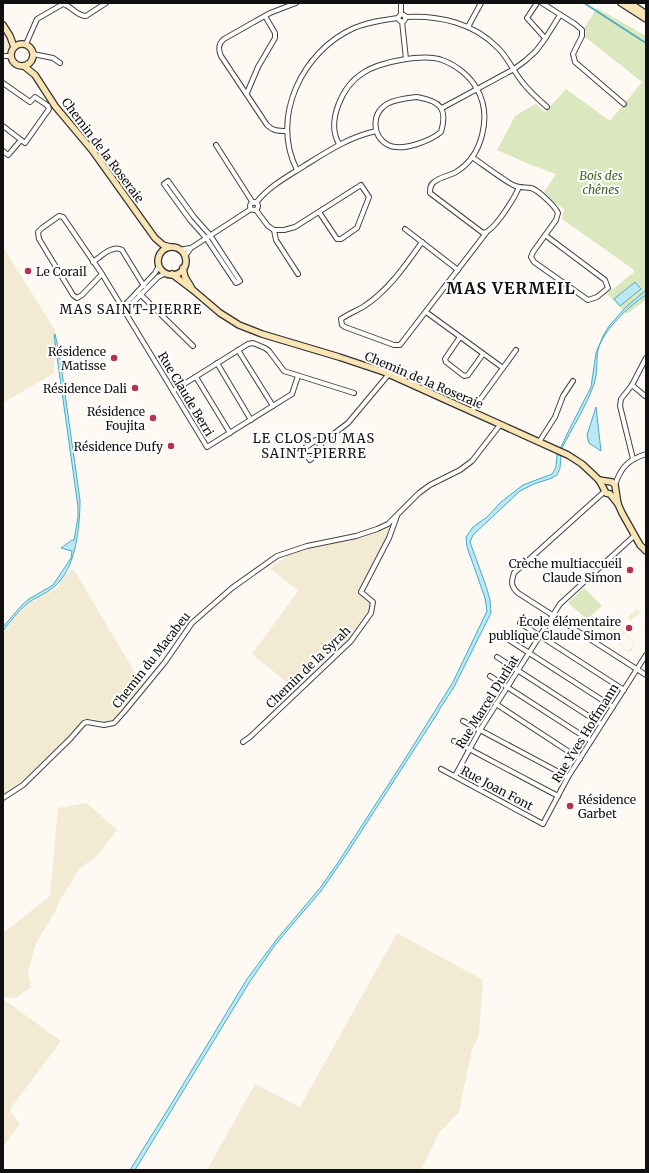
<svg xmlns="http://www.w3.org/2000/svg" width="649" height="1173" viewBox="0 0 649 1173" font-family="Merriweather,serif">
<style>
.farmland{fill:#f3ead4}
.green{fill:#dbe7be}
.pitch{fill:#eaefcf;fill-rule:evenodd}
.water{fill:#bbe8f2;stroke:#47abc4}
.lines{fill:none;stroke-linecap:round;stroke-linejoin:round}
.stream{stroke:#47abc4;stroke-width:1.5}
.street-casing{stroke:#434343;stroke-width:6}
.secondary-casing{stroke:#323232;stroke-width:8}
.street{stroke:#fff;stroke-width:4}
.secondary{stroke:#f9e4b3;stroke-width:5.5}
.poi-dot{fill:#b73051;stroke:#fff;stroke-width:1.5}
.labels{text-anchor:middle;dominant-baseline:central;stroke-width:4;stroke-linejoin:round;paint-order:stroke}
.street-label{font-size:12px;fill:#101010;stroke:#fff}
.park-label{font-size:12px;font-style:italic;fill:#3d6424;stroke:#fff}
.poi-label{font-size:12px;fill:#101010;stroke:#fff;text-anchor:end}
.neighbourhood-label{font-size:13px;letter-spacing:1px;fill:#101010;stroke:#fff}
.district-label{font-size:16px;font-weight:bold;letter-spacing:1px;fill:#101010;stroke:#fff}
</style>
<rect width="100%" height="100%" fill="#fefaf3"/>
<g class="farmland">
<polygon points="3,33 9,40 10,45 8,49 4,51 3,51"/>
<polygon points="3,247 55,330 54,373 3,403"/>
<polygon points="392,528 359,593 373,604 349,639 295,689 252,654 298,591 270,568 290,554"/>
<polygon points="74,570 143,686 116,720 108,723 92,718 82,721 69,737 7,794 3,795 3,633 18,614 32,602 56,589 69,571"/>
<polygon points="87,803 117,830 97,856 80,868 59,902 55,912 36,943 28,972 31,987 16,998 3,997 3,933 50,896 58,808"/>
<polygon points="397,933 483,980 479,1035 472,1049 459,1112 439,1133 421,1170 207,1170 255,1084 300,1107"/>
<polygon points="3,999 61,1041 11,1108 11,1112 20,1124 3,1147"/>
</g>
<g class="green">
<polygon points="597,8 646,36 646,300 627,314 607,294 634,272 634,270 562,219 564,209 555,203 544,192 556,174 531,165 497,150 515,116 535,104 545,112 566,89 610,121 642,82 585,37 586,32 584,28"/>
<polygon points="584,588 602,606 587,619 568,603"/>
</g>
<g class="pitch">
<polygon points="637,609 641,612 631,621 628,617"/>
<path d="M615,626L620,627L634,643V646L631,651H626L611,635V630ZM616,628L620,629L633,643V646L629,650H626L612,635V631Z"/>
</g>
<g class="water">
<polygon points="635,282 641,289 620,306 614,299"/>
<path d="M646,290V295C629,306 603,330 598,350C596,361 598,373 594,384C586,407 572,428 561,450L560,449L572,424L591,387L596,353L603,336L609,326L626,307Z"/>
<path d="M55,334L59,351L80,500C80,527 76,569 54,587C46,594 36,597 28,603C18,611 11,621 3,631V627L22,605L29,599L53,585L71,558L72,551L61,548L72,540H74L78,517V507L54,335Z"/>
<polygon points="596,407 601,451 589,443 587,435"/>
<polygon points="557,454 561,456 560,468 557,475 552,478 534,484 520,491 473,535 470,542 486,586 490,600 491,613 454,687 439,710 439,711 346,855 321,891 275,945 249,983 135,1170 130,1170 170,1106 247,979 277,939 320,888 337,864 403,762 453,682 487,611 485,598 467,547 466,537 473,527 487,517 501,502 523,485 552,474 556,467"/>
</g>
<g class="lines">
<polyline class="stream" points="584,3 646,43"/>
<g class="street-casing">
<g id="street">
<polyline points="401,3 401,14"/>
<polyline points="537,3 527,18 545,38"/>
<polyline points="542,3 575,24 582,30 582,36 573,54 575,62 624,104"/>
<circle cx="402" cy="18" r="3.5"/>
<path d="M405,17C439,15 474,23 498,48C508,58 514,72 523,83C530,92 538,99 547,107"/>
<polyline points="402,21 406,59"/>
<polyline points="468,27 481,3"/>
<path d="M26,44L37,19L63,4C72,6 76,16 86,16L106,3"/>
<polyline points="33,54 53,58 60,63"/>
<polyline points="3,56 11,56"/>
<polyline points="3,83 30,102 35,97 48,106 49,109 25,143 3,126"/>
<polyline points="247,93 258,67 275,38 275,33 265,16"/>
<path d="M417,97C440,101 448,108 441,132C430,141 402,152 388,145C372,136 371,114 387,104C396,99 407,98 417,97Z"/>
<polyline points="442,108 514,69 525,61 536,51 545,39 560,15"/>
<path d="M287,131C278,131 273,131 267,125L221,56C218,49 218,44 224,39L270,13L296,3"/>
<path d="M339,144C326,122 342,86 363,73C379,62 424,53 442,60C456,65 470,76 477,89C492,115 483,156 456,172C449,176 440,177 434,182C430,185 430,189 430,193L483,233C494,232 515,197 519,187"/>
<polyline points="216,145 253,203"/>
<polyline points="3,151 8,155 9,154 21,140"/>
<path d="M472,157C485,166 499,177 513,185C519,188 525,187 531,188C538,190 555,206 558,213L556,220L533,252L531,257L534,262L588,300L597,297L608,288L605,280L545,235"/>
<path d="M297,170C270,118 302,51 354,28C368,22 383,20 398,18"/>
<polygon points="168,181 194,217 210,235 240,281 236,283 206,238 190,220 164,184"/>
<circle cx="254" cy="206" r="4"/>
<path d="M256,203C269,186 287,177 304,166C328,151 349,137 376,131"/>
<polyline points="256,210 268,226 274,230 276,240 298,274"/>
<polyline points="405,229 458,270"/>
<polyline points="274,230 284,230 295,227 361,185 369,197 357,228 341,239 337,239 319,212"/>
<path d="M422,242C405,266 388,291 363,307C356,311 348,314 341,319L342,325L345,327L394,345H400L486,233"/>
<polyline points="180,250 190,248"/>
<polyline points="185,256 191,248 251,209"/>
<path d="M93,262C100,257 113,244 122,250L144,286"/>
<polyline points="102,274 82,295 77,298 73,295 39,239 38,232 42,228 59,216 63,217 102,274 207,447 292,394 298,376"/>
<polyline points="138,292 193,346"/>
<polyline points="122,308 155,273 159,266"/>
<polyline points="124,312 158,277 166,273"/>
<polyline points="426,312 503,368"/>
<polyline points="460,337 445,359 446,362 464,376 468,375 483,354"/>
<polyline points="238,350 273,406"/>
<polyline points="217,363 251,420"/>
<polyline points="196,377 230,433"/>
<polyline points="632,385 645,396"/>
<polyline points="173,391 248,344 253,343 265,348 269,351 284,371 354,393"/>
<polyline points="471,412 516,350"/>
<polygon points="316,440 323,449 310,460 302,450"/>
<polyline points="539,442 555,417 563,396 573,381"/>
<polyline points="320,444 348,423 389,374"/>
<polyline points="633,459 620,406 621,399 632,385 646,358"/>
<path d="M615,485C621,467 628,460 646,454"/>
<path d="M605,491L514,573C511,582 511,587 518,593L646,675"/>
<polyline points="520,623 624,690"/>
<polyline points="509,640 613,707"/>
<polyline points="497,657 601,724"/>
<polyline points="490,676 591,741"/>
<polyline points="496,704 580,759"/>
<polyline points="463,721 568,777"/>
<polyline points="454,741 558,796"/>
<polyline points="243,742 250,737 351,641 371,613 373,602 361,592 389,538 397,516"/>
<polyline points="441,769 543,824 568,777 646,655"/>
<polyline points="455,776 480,730 560,604 635,535"/>
<polyline points="3,798 23,785 70,739 84,723 87,722 104,725 114,723 124,712 165,662 192,623 232,588 277,556 307,546 356,536 377,529 388,524 419,493 430,485 460,470 472,461 500,425"/>
</g>
</g>
<g class="secondary-casing">
<g id="secondary">
<polyline points="621,3 646,19"/>
<polyline points="630,3 646,14"/>
<polyline points="3,25 10,36 14,47"/>
<circle cx="22" cy="55" r="11"/>
<polyline points="24,66 35,75 55,106 92,150 155,238 163,245 170,247"/>
<circle cx="172" cy="261" r="14"/>
<polyline points="183,268 185,277 191,287"/>
<polyline points="172,274 193,290 220,313 239,325 262,334 339,357 384,372 568,455 582,464 599,480 606,493 610,494 618,504"/>
<polyline points="599,480 612,482 615,485 618,504 622,513 640,545 646,551"/>
</g>
</g>
<use href="#street" class="street"/>
<use href="#secondary" class="secondary"/>
</g>
<g class="poi-dot">
<circle cx="28" cy="271" r="4"/>
<circle cx="114" cy="358" r="4"/>
<circle cx="135" cy="388" r="4"/>
<circle cx="153" cy="418" r="4"/>
<circle cx="171" cy="446" r="4"/>
<circle cx="630" cy="570" r="4"/>
<circle cx="629" cy="628" r="4"/>
<circle cx="570" cy="806" r="4"/>
</g>
<g class="labels">
<g class="street-label">
<text transform="translate(103 150) rotate(53)">Chemin de la Roseraie</text>
<text transform="translate(424 380) rotate(23)">Chemin de la Roseraie</text>
<text transform="translate(186 394) rotate(59)">Rue Claude Berri</text>
<text transform="translate(151 660) rotate(-52)">Chemin du Macabeu</text>
<text transform="translate(308 667) rotate(-44)">Chemin de la Syrah</text>
<text transform="translate(487 702) rotate(-58)">Rue Marcel Durliat</text>
<text transform="translate(585 733) rotate(-58)">Rue Yves Hoffmann</text>
<text transform="translate(497 788) rotate(28)">Rue Joan Font</text>
</g>
<g class="park-label">
<text x="601" y="175">Bois des<tspan x="601" dy="14">chênes</tspan></text>
</g>
<g class="poi-label">
<text x="36" y="271" text-anchor="start">Le Corail</text>
<text x="106" y="351">Résidence<tspan x="106" dy="14">Matisse</tspan></text>
<text x="127" y="388">Résidence Dali</text>
<text x="145" y="411">Résidence<tspan x="145" dy="14">Foujita</tspan></text>
<text x="163" y="446">Résidence Dufy</text>
<text x="622" y="563">Crèche multiaccueil<tspan x="622" dy="14">Claude Simon</tspan></text>
<text x="621" y="621">École élémentaire<tspan x="621" dy="14">publique Claude Simon</tspan></text>
<text x="578" y="799" text-anchor="start">Résidence<tspan x="578" dy="14">Garbet</tspan></text>
</g>
<g class="neighbourhood-label">
<text x="131" y="309">MAS SAINT-PIERRE</text>
<text x="314" y="438">LE CLOS DU MAS<tspan x="314" dy="15">SAINT-PIERRE</tspan></text>
</g>
<g class="district-label">
<text x="511" y="288">MAS VERMEIL</text>
</g>
</g>
<rect width="649" height="1173" fill="none" stroke="#101010" stroke-width="8"/>
</svg>
